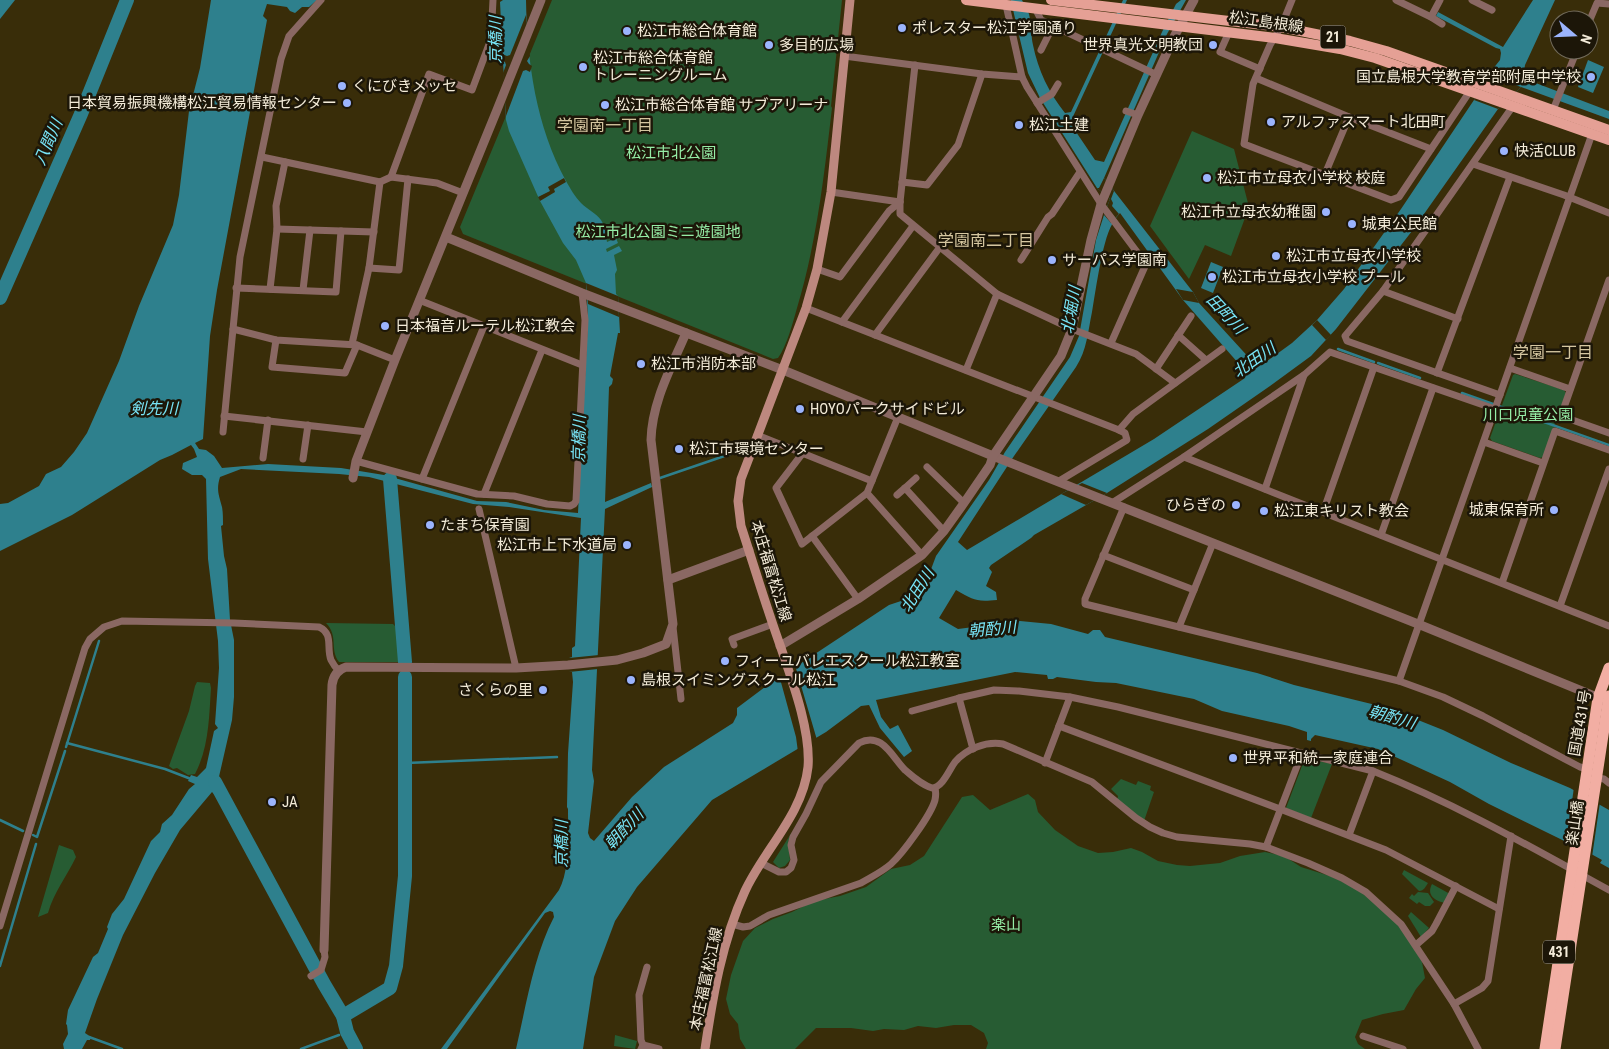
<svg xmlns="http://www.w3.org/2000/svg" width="1609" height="1049" viewBox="0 0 1609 1049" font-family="'Roboto Condensed','Noto Sans JP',sans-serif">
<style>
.green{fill:#275c33}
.water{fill:#2e808d;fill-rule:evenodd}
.pier{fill:#392d09}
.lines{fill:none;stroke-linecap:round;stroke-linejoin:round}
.stream{stroke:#2e808d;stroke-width:2.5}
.river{stroke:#2e808d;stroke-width:14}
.minor{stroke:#8a6863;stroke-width:7}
.tertiary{stroke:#8a6863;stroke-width:9}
.secondary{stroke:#bd887f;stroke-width:9}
.primary{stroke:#e5a095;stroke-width:10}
.trunk{stroke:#f2aea3;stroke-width:11}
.poi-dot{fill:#9bb4fd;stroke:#1c1608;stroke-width:2}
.labels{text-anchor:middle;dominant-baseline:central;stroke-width:5;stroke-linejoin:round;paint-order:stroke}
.shield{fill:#1c1608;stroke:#b2ab9a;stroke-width:1}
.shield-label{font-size:14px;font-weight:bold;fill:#f3ebd8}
.street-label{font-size:15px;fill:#f3ebd8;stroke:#1c1608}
.poi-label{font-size:15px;fill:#f3ebd8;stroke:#1c1608;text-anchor:start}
.park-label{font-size:15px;fill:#95eda6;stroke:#1c1608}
.water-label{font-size:16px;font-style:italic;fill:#78e5f7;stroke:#1c1608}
.neighbourhood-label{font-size:16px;fill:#d5c6a0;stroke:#1c1608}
</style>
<rect width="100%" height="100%" fill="#392d09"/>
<g class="green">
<path d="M552,0H842L831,106L832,108C824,176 817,241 797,308C793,322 787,346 778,358L773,359L463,234L460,227L506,116L529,64L527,61Z"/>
<polygon points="1192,131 1234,149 1249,207 1231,256 1205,245 1189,279 1150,226"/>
<polygon points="1515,374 1564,390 1566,393 1543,457 1540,458 1492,441 1490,438 1513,375"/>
<path d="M326,623L393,624L401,632V662H339C329,648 339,637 326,623Z"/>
<path d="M197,682L210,683L211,688C209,718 209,747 195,774L188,775L177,768L173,769L169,766L189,711L195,686Z"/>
<polygon points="1305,758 1332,764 1311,818 1286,808"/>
<polygon points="1121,779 1136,785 1138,781 1151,786 1150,790 1154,792 1144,821 1117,800 1118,796 1111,789"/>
<polygon points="1028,794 1035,800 1038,812 1055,830 1078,846 1098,853 1113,852 1131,848 1142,852 1158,861 1177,865 1190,866 1220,863 1240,856 1265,852 1284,856 1301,867 1330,876 1362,891 1395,921 1413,946 1422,962 1425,978 1416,989 1404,1010 1383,1014 1362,1020 1355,1037 1358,1044 1365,1049 986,1049 988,1043 984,1033 971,1025 954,1025 936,1028 918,1026 904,1030 884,1029 873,1031 851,1028 816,1028 795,1049 746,1049 740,1039 738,1024 730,1014 726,999 731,975 743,941 755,928 773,919 792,912 814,901 840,896 866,887 891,869 910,865 924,856 962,797 973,795 990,810"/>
<polygon points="792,832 788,842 790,860 785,866 779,868 773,862"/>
<path d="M59,845L73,850L76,857C67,876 54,892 48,913L38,917Z"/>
<path d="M1404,870L1428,883C1426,886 1424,891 1419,891L1402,874Z"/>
<path d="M1432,884L1450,894L1445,903C1435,901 1426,895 1432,884Z"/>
<polygon points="1418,892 1428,893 1434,902 1430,906 1425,906 1419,902 1417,904 1409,898 1412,894 1414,896"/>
<polygon points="1411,912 1429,928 1421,937 1408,916"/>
<polygon points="615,1035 637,1041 635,1049 614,1046"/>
</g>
<g class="water">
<polygon points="0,0 15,0 0,19"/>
<path d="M211,0H317L309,7H302L295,13L290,11L287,7L267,4L263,16L267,20L217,290L210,336L203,439L195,443L199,449L206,450L214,456L222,468L268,464L341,468L384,475L477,501L506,502L544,510L578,513L588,319L586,283L576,260L563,243L540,201L509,131L506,120L500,2L503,0H526C527,62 536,126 566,181C570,188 575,197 581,203C587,209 596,213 601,220C605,226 606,235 607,242L616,238L618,243L606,249L607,252L619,246L622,251L614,255L617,270L615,274L616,294L618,296L620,333H618L610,376L613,379L612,384L609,387L605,502L651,483L652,487L605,509L592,770L594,781L588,833L590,838L594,841L632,797L664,767L733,723L737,715V708L765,687L889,605L901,601L915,602L932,576L930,572L936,556L989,480L1005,452L1070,357L1079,336L1096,240L1104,215L1110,199L1097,188L1040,98L1028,73L1014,14L1011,0H1022C1024,5 1027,9 1029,14C1031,22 1031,36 1033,45C1038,70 1049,93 1065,113L1071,112L1123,0H1127L1070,123L1095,160L1104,162L1162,32L1176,4L1181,0H1186L1167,34L1104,178L1193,292L1199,303L1252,361L1260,365L1263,364L1292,343L1317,320L1344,289L1401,209L1474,100L1488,75L1500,60L1501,53L1500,49L1496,48L1436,16L1438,12L1503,47L1533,0H1555L1525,65L1523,78L1609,111V119L1521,87L1498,109L1412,231L1336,329L1311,356L1270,386L1208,429L1107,493L1034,535L1031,538L991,565L989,568L992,572L986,586L996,592L997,600C975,602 974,600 956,590L939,618L958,629L1020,621L1051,624L1088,634L1093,630H1100L1105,637L1257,673L1294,685L1388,708L1443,730L1511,763L1570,788L1609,810V868L1600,863L1602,860L1593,855L1489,804L1450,782L1378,749L1315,735L1311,739V741L1307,740V732L1289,726L1222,711L1194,699L1116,683L1096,682L1057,677L1053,679H1048L1047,675L1015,672L876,700L881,717L890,729L898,725L912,751L904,757L880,728L869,705L861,706L826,732L712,800L637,887L615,921L594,977L583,1049H516C526,1006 534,955 554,917L553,912L550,911L545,913L447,1049H441L559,890C570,870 568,832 568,809L567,807L568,753L573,682L572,672H569V658L572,657V648L575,646L581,518L509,507L473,504L369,477L339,474L241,469L220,477C216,490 219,495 222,507C223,512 223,519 223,525L221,526L224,556L227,569L230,620L234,640V697L232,720L218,781L226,795L221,800L212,792L180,830L155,873L123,935L97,999L85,1033L91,1037L90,1040H87L82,1049H64L63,1044L68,1034L67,1025L66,1024L68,1010L93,957L98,953L108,929L107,927L112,914L124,899L151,841L160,832L162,824L172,815L189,789L195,784L188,781L191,775L197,777L206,768L214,731L218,728L215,724L219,668L218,641L208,559L206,479L202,475H192L182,469L183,463L197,457L194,449L191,445L172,455L160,460L72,515L0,551V504L8,503L39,486L46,474L61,467L74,452L87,433L119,361L139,306L173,225L179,195L189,111L200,68ZM1120,213L1183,300L1246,372L1245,378L1154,439L967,550L958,542L1014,456L1076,367C1087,350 1088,331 1092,312C1095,293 1098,274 1102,255C1106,239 1109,225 1120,213Z"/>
<polygon points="1588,60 1604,67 1593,93 1578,87"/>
<polygon points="1211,262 1223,267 1213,293 1201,288"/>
</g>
<g class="pier">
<polygon points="526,15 530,56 527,61 529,64 532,66 530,72 526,70 523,71 506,116 503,73 506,65 505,62 500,60 502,54 507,56 510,55"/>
<polygon points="1488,75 1521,87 1498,109 1474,100"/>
<polygon points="564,178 566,182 554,189 555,192 540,201 538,197 550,191 548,187"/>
<polygon points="1104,178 1114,191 1111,199 1113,203 1112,206 1119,214 1111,223 1104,215 1110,199 1097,188 1099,188"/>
<polygon points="586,283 618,296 619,317 588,304"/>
<polygon points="1176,289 1193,292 1199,303 1183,300"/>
<polygon points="1317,320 1331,335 1326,340 1312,325"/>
<polygon points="1082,483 1107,493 1086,505 1061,494"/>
<polygon points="599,655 598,669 569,672 569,658"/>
<polygon points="795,665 817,740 798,752 796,737 779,675"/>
<polygon points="1574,787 1600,802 1592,857 1566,845"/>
</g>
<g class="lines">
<g class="stream">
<polyline points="1338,349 1374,362"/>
<polyline points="1378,363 1420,378"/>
<polyline points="1462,393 1609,445"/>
<polyline points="660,478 742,450"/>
<polyline points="67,743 165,769 191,779"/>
<polyline points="66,747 99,641"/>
<polyline points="406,763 557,757"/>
<polyline points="0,820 23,831"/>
<polyline points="33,835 37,837 65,751"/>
<polyline points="0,966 36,844"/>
<polyline points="343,1033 347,1032"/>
<polyline points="89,1037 122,1049"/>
<polyline points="301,1049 339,1035"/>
</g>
<g class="river">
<polyline points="0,298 81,114 127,0"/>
<polyline points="390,479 405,662"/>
<polyline points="215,782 324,984 343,1016 347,1032 356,1049"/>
<polyline points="343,1016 390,988 396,966 405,876 405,677"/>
</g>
<g class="minor">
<polyline points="1292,0 1281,27 1270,45 1253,84 1244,144 1391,200 1399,197 1470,91"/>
<polyline points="1396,0 1431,17 1442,24"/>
<polyline points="1472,0 1492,10"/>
<polyline points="1006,5 1022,77 1027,87 1101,204 1146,264 1111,343"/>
<polyline points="1035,8 1041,20 1157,75"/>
<polyline points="1431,17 1440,0"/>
<polyline points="1589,22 1597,3 1609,4"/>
<polyline points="1229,32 1220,52 1260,69"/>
<polyline points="1041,50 1053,26"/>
<polyline points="844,56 982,74 1022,77"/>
<polyline points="915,65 900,202 900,214 997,294 1072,329 1136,354 1175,383"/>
<polyline points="1256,78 1349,117 1431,149"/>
<polyline points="1037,103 1052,94 1058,84"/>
<polyline points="1553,110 1577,50"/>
<polyline points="1126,111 1138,115"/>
<polyline points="262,157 380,182 391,177 437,183 463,193"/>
<polyline points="1473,164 1564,195 1609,213"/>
<polyline points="1325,174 1349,117"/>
<polyline points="391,177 429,74 472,90 491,39 493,0"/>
<polyline points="902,182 927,185 958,145 982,74"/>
<polyline points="831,192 900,202"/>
<polyline points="277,229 374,232"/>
<polyline points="1021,260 1048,217 1052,214 1080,172"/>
<polyline points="369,268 399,270 408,179"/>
<polyline points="817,269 840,277 889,211 900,202"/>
<polyline points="1609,280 1561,416 1609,433"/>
<polyline points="236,288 336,292 341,231"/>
<polyline points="270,289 277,229 276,206 285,162"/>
<polyline points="303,290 310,230"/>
<polyline points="1383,291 1458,319"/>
<polyline points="419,300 582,365"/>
<polyline points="806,308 1119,430 1133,414 1222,349"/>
<polyline points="842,322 913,226"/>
<polyline points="233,329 276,340 357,345 395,360"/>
<polyline points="875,335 940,247"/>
<polyline points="1178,335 1206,360"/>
<polyline points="276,340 272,367 345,373 357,345"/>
<polyline points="352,344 369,268 380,182"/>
<polyline points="1510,368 1570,389"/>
<polyline points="1156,369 1191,316"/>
<polyline points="966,370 997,294"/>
<polyline points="1437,373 1510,177"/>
<polyline points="1500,395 1347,341 1345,336 1383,291 1513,106"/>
<polyline points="224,416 367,432"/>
<polyline points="223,432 240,257 281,59 289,36 321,0"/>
<polyline points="757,435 872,481"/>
<polyline points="1484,442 1543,463"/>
<polyline points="802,454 776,488 802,544 867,493 898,417"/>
<polyline points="1184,457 1609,626"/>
<polyline points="263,458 268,420"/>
<polyline points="303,459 308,425"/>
<polyline points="356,461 477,494 514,496 547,504 570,506 574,504 576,501 585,320 582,293"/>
<polyline points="927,467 964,503"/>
<polyline points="916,478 905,488 944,531"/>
<polyline points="422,479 484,326"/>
<polyline points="1059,481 1127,440 1125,433 1119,430"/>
<polyline points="1265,489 1304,375 1330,352 1495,409"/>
<polyline points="867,493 922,555"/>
<polyline points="484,494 542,350"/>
<polyline points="897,495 905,488"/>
<polyline points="1112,503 1184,457 1304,375"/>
<polyline points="1124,507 1085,599 1085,604 1399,681 1443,697 1483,716 1580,767 1588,769"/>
<polyline points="479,509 516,668"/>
<polyline points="1323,512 1374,367"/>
<polyline points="1381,535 1433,388"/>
<polyline points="812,536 858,599"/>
<polyline points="1103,555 1194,590"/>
<polyline points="1502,583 1555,431 1609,450"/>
<polyline points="1560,606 1609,469"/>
<polyline points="673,627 681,699"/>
<polyline points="1179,627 1213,543"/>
<polyline points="734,645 732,639 773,624"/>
<polyline points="1399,681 1592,134"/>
<polyline points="912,711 959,698"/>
<polyline points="1059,726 1280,809 1386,850 1499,909"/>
<path d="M973,749L959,698L994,690L1019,691L1070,697L1118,707L1373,771C1456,804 1531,847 1609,890"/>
<polyline points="1045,763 1070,697"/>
<polyline points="1597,778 1604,779 1609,783"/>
<polyline points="1349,835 1373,771"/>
<polyline points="1266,847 1302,753"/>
<path d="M761,863L779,872H786L791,868L794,860L791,845L793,837L806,814L821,782L859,743C882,731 892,757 905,770C913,777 922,785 932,788C943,787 949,770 955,762C966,749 986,741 1003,744L1092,782L1136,818L1150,827L1163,833L1177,837L1250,844L1266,847L1308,863L1342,878L1366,892L1401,924L1454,1004L1478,1049"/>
<path d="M732,924L743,927L750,926L769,915L861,883C871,877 882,872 891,864C903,853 931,815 935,800C936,795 936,792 935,788"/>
<path d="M0,926L85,648L90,639L104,627L122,621L234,623L319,627C334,634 326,648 331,660C333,664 336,668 339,671"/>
<polyline points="1416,945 1432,931 1436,924 1456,886"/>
<polyline points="311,976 321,970 325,957 324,950"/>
<polyline points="1454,1004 1482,988 1488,981 1511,836"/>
<polyline points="1363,1036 1403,1049"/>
<polyline points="643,1045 641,1040 639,995 647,967"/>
<polyline points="641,1049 643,1045 659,1049"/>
</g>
<g class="tertiary">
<polyline points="446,237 582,293 783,370 993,456 1418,624 1604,700"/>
<polyline points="353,478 356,461 395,360 497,110 541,0"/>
<polyline points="668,580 749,550"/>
<polyline points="780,646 858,599 922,555 944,531 964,503 990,465 993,456 1061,356 1072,329 1091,240 1101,204 1138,115 1175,35 1194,0"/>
<path d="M324,950L332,685C333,676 337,670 346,667L516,668L568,665L617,660L643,653L666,644L673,624L651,440C652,402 671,368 686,333"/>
</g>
<path class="secondary" d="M705,1049C713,995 722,941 745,891C764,850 803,814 808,767C811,731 792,680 780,645C766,606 754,566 741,526L738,501L741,479L806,308L817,269L831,192L850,0"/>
<g class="primary">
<polyline points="966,0 1275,38 1340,49 1375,58 1609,140"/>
<polyline points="1051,0 1281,27 1350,41 1386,51 1609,130"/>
</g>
<g class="trunk">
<polyline points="1545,1049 1598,698 1609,668"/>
<polyline points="1555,1049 1609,696"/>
</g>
</g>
<g class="poi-dot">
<circle cx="902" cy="28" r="5"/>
<circle cx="627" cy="31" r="5"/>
<circle cx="769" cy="45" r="5"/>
<circle cx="1213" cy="45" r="5"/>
<circle cx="583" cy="67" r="5"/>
<circle cx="1591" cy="77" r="5"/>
<circle cx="342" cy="86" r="5"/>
<circle cx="347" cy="103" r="5"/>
<circle cx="605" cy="105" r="5"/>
<circle cx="1271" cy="122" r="5"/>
<circle cx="1019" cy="125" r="5"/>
<circle cx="1504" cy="151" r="5"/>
<circle cx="1207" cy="178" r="5"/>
<circle cx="1326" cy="212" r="5"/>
<circle cx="1352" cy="224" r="5"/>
<circle cx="1276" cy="256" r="5"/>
<circle cx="1052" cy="260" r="5"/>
<circle cx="1212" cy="277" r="5"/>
<circle cx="385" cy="326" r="5"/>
<circle cx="641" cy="364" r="5"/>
<circle cx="800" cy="409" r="5"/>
<circle cx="679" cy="449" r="5"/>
<circle cx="1236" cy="505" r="5"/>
<circle cx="1554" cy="510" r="5"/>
<circle cx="1264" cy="511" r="5"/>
<circle cx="430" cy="525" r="5"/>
<circle cx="627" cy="545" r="5"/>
<circle cx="725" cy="661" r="5"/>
<circle cx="631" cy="680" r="5"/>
<circle cx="543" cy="690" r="5"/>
<circle cx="1233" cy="758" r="5"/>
<circle cx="272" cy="802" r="5"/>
</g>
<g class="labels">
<g class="shield">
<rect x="1320.5" y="25.5" width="25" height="23" rx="4"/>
<rect x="1543" y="940.5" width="32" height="23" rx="4"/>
</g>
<g class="shield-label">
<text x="1333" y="37">21</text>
<text x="1559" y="952">431</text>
</g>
<g class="street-label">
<text transform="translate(1266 22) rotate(8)">松江島根線</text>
<text transform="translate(771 571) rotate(73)">本庄福富松江線</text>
<text transform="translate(1580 723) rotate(-80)">国道431号</text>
<text transform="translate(1575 823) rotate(-82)">楽山橋</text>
<text transform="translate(706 979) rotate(-78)">本庄福富松江線</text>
</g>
<g class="poi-label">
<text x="912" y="28">ポレスター松江学園通り</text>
<text x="637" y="31">松江市総合体育館</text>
<text x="779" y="45">多目的広場</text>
<text x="1203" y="45" text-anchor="end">世界真光文明教団</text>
<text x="593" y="58">松江市総合体育館<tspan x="593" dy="17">トレーニングルーム</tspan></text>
<text x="1581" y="77" text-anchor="end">国立島根大学教育学部附属中学校</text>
<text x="352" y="86">くにびきメッセ</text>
<text x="337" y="103" text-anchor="end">日本貿易振興機構松江貿易情報センター</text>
<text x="615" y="105">松江市総合体育館 サブアリーナ</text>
<text x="1281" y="122">アルファスマート北田町</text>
<text x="1029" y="125">松江土建</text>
<text x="1514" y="151">快活CLUB</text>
<text x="1217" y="178">松江市立母衣小学校 校庭</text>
<text x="1316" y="212" text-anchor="end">松江市立母衣幼稚園</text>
<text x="1362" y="224">城東公民館</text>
<text x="1286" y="256">松江市立母衣小学校</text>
<text x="1062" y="260">サーパス学園南</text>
<text x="1222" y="277">松江市立母衣小学校 プール</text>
<text x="395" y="326">日本福音ルーテル松江教会</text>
<text x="651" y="364">松江市消防本部</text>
<text x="810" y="409">HOYOパークサイドビル</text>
<text x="689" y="449">松江市環境センター</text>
<text x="1226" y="505" text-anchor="end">ひらぎの</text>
<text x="1544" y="510" text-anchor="end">城東保育所</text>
<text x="1274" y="511">松江東キリスト教会</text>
<text x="440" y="525">たまち保育園</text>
<text x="617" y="545" text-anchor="end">松江市上下水道局</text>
<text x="735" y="661">フィーユバレエスクール松江教室</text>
<text x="641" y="680">島根スイミングスクール松江</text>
<text x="533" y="690" text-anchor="end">さくらの里</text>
<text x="1243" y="758">世界平和統一家庭連合</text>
<text x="282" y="802">JA</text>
</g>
<g class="park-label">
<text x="671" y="153">松江市北公園</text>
<text x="658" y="232">松江市北公園ミニ遊園地</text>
<text x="1528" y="415">川口児童公園</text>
<text x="1006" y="925">楽山</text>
</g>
<g class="water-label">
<text transform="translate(495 40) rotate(-90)">京橋川</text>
<text transform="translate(48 142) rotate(-67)">八間川</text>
<text transform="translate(1071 310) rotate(-80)">北堀川</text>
<text transform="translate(1226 314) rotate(47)">田町川</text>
<text transform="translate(1254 360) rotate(-35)">北田川</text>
<text x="154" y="408">剣先川</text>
<text transform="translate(579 439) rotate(-89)">京橋川</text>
<text transform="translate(917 590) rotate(-58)">北田川</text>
<text transform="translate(992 629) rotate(-5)">朝酌川</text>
<text transform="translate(1392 717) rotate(16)">朝酌川</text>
<text transform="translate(624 829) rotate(-47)">朝酌川</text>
<text transform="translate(561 844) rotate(-90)">京橋川</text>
</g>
<g class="neighbourhood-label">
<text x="605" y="125">学園南一丁目</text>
<text x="986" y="240">学園南二丁目</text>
<text x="1553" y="352">学園一丁目</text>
</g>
</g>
<g transform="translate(1574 35) rotate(109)"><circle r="24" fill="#1c1608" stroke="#726b5b"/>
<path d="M0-4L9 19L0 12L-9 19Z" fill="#9bb4fd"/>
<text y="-8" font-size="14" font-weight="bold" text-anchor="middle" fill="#f3ebd8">N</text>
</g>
</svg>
